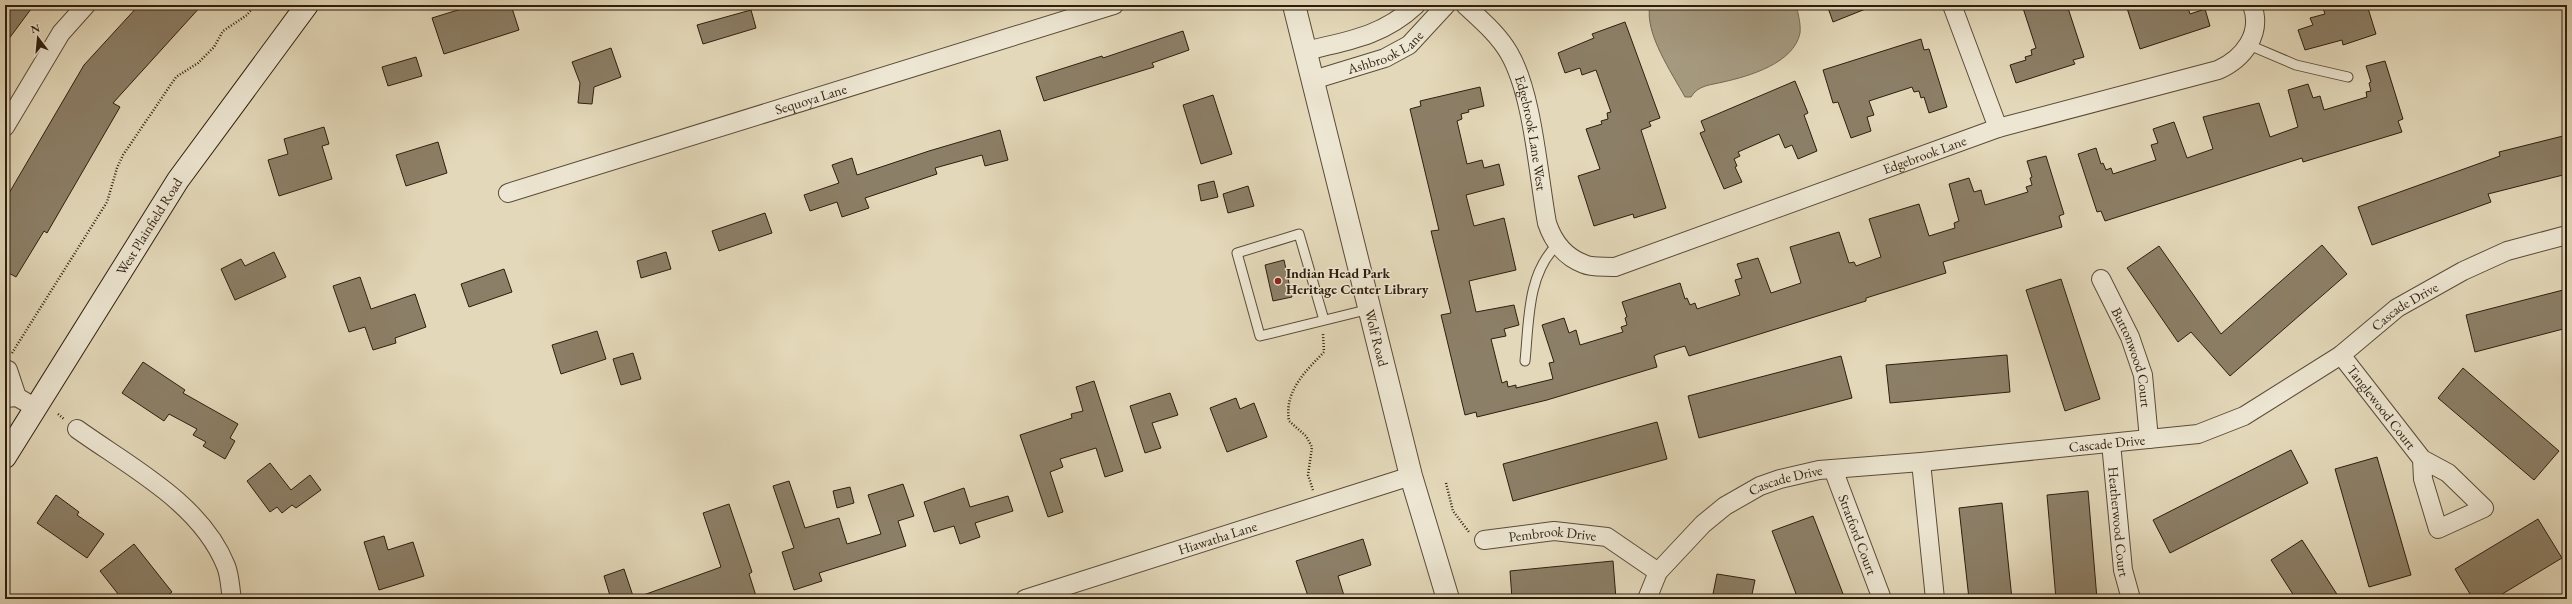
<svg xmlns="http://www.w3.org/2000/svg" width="2572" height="604" viewBox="0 0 2572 604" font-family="'EB Garamond',serif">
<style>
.water{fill:#a5997f;stroke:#756852}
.building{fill:#8c7f67;stroke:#2e1e0e}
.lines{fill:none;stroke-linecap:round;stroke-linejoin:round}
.service-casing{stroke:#5b4c39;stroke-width:11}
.minor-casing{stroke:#5b4c39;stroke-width:20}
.tertiary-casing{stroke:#5b4c39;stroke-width:24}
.secondary-casing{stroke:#2e1e0e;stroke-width:24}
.path{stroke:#2e1e0e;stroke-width:2.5;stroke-dasharray:1 2;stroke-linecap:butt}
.service{stroke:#ede6d2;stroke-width:9}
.minor{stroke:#ede6d2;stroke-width:18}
.tertiary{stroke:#ede6d2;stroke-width:22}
.secondary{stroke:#ede6d2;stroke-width:22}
.poi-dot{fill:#8f2418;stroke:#ede6d2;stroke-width:1.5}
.labels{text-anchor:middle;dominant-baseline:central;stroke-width:3;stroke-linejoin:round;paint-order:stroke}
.street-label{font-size:14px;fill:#2e1e0e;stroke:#ede6d2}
.poi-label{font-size:14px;font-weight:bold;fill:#2e1e0e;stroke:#ede6d2;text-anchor:start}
</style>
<rect width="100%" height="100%" fill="#e3d8b9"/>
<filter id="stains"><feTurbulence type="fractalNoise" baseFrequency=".005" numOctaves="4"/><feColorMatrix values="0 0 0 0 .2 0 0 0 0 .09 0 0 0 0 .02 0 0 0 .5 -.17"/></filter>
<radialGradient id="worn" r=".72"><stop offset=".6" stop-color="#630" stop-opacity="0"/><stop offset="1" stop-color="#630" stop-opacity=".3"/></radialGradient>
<path class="water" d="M1650,5H1796C1798,13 1801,24 1800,33C1794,63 1750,76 1723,82C1711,85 1698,85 1691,97H1685C1672,73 1644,33 1650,5Z"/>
<g class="building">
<polygon points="5,5 34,5 5,44"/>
<polygon points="139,5 202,5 113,103 120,107 47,233 44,231 16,277 5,271 5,200 84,65"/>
<polygon points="474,5 511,5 519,30 444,54 432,18"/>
<polygon points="1827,5 1873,5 1873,6 1833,22"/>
<polygon points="2022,5 2067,5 2084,57 2073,60 2075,64 2016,83 2010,65 2026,60 2025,57 2032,55 2031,50 2036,48"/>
<polygon points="2126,5 2187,5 2190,14 2205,9 2210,26 2140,49"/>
<polygon points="2322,5 2367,5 2376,34 2343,45 2342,40 2305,50 2298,30 2313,25 2310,18 2325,14"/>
<polygon points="751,10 756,28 703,44 697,25"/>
<polygon points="1625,22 1660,118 1649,122 1651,126 1641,130 1666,208 1634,218 1633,214 1594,226 1578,176 1600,169 1586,129 1602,124 1601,121 1608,119 1607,113 1611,112 1596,70 1582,75 1580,68 1565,73 1558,53 1594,38 1592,34"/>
<polygon points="1183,31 1189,50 1152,63 1154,67 1044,101 1036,77 1102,56 1103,58"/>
<polygon points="1921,39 1924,50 1929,49 1947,107 1929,113 1924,97 1921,98 1919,91 1914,92 1912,87 1869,101 1874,115 1867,117 1871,131 1851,138 1838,102 1833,103 1823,70"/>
<polygon points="611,48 621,77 594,87 592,104 578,103 580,83 572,62"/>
<polygon points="416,57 422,76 388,86 382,67"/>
<polygon points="2385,61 2403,119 2398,121 2402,132 2303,162 2302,158 2105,221 2101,211 2097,212 2078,154 2096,148 2101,164 2103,163 2106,170 2111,168 2113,174 2156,160 2151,145 2158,143 2153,129 2174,122 2187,158 2213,149 2203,117 2259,103 2270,137 2298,127 2288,90 2308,84 2313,98 2320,96 2324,110 2367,97 2366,92 2371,91 2369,83 2371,82 2366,66"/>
<polygon points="1795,81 1808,113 1804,115 1817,151 1798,159 1792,145 1785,148 1779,134 1738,152 1740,156 1734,159 1737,166 1735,167 1742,182 1724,189 1700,133 1705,131 1701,121"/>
<polygon points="1480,87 1484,106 1468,110 1469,112 1461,114 1462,119 1457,121 1467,164 1482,160 1484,168 1499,164 1504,185 1466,195 1474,226 1504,218 1516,270 1469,281 1476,312 1514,305 1519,325 1504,329 1506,336 1491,339 1502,383 1507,381 1508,387 1516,385 1516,388 1553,379 1549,363 1554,362 1542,325 1564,318 1569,333 1576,330 1580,345 1623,332 1621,327 1627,325 1625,318 1627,317 1622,302 1680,283 1685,299 1687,298 1690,305 1695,303 1697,309 1740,295 1735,280 1742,278 1737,264 1758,258 1771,293 1801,283 1790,247 1839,232 1849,263 1854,262 1856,266 1881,257 1869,219 1919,204 1929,236 1955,228 1954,223 1959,221 1949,184 1969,178 1974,192 1981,190 1985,205 2028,192 2026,187 2032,185 2030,178 2032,177 2027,161 2046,156 2064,214 2059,216 2062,227 1943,262 1946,273 1866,298 1866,301 1689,356 1685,346 1658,354 1654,356 1657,367 1547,400 1477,417 1476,412 1465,415 1441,315 1451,313 1431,231 1439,230 1410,109 1421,106 1420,101"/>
<polygon points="1213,95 1232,154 1201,164 1183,105"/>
<polygon points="324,127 329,144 322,146 332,179 279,196 268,160 288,154 284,139"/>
<polygon points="1000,130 1008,160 985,166 982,155 935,168 937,174 865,198 869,208 842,217 837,202 810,211 804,195 839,183 832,165 852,158 857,175 929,151"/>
<polygon points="2567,135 2567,174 2488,194 2491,202 2372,245 2358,207 2500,156 2499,152"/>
<polygon points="438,142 447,173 406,186 396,155"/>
<polygon points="1214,181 1218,197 1201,201 1198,185"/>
<polygon points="1248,186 1254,206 1228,213 1223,194"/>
<polygon points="765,213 772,233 719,251 712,231"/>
<polygon points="2322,245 2347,274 2230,376 2191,332 2178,342 2127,268 2159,246 2221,334"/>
<polygon points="274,252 286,277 235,300 221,269 241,259 245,266"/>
<polygon points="666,252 671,269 641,278 637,261"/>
<polygon points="1284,260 1292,297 1273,301 1265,265"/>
<polygon points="504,269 512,292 469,307 461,284"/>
<polygon points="360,277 371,309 415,294 426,327 395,338 396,343 373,350 365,327 349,332 333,286"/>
<polygon points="2061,279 2100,399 2065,411 2026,290"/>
<polygon points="2567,289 2567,328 2475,352 2466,315"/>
<polygon points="597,331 606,359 561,374 552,345"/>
<polygon points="633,353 641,379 621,385 613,359"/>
<polygon points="2007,355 2010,392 1890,403 1886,365"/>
<polygon points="1841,356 1852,398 1699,438 1688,396"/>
<polygon points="143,362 185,390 183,393 238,424 230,438 235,441 225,459 203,446 206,442 193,435 197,429 169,414 164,421 122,393"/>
<polygon points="2463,368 2559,451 2534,480 2438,398"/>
<polygon points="1094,381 1123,471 1105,477 1096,448 1060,459 1063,467 1050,472 1063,512 1048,517 1020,435 1072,418 1071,414 1083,411 1076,387"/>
<polygon points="1170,393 1178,415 1152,423 1161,448 1145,453 1130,406"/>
<polygon points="1236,398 1240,409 1254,403 1267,437 1227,452 1210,408"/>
<polygon points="1657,422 1667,459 1513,501 1503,464"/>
<polygon points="2291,450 2308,483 2170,553 2153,520"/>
<polygon points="2377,457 2411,575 2369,587 2335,469"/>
<polygon points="270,463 291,490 310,475 321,490 296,508 292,505 282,513 277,507 270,512 247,481"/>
<polygon points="789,481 805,528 839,518 847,544 881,534 868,495 903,484 914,516 898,521 906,546 819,573 822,581 794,590 782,552 794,548 773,486"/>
<polygon points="850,487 854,503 837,508 833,491"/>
<polygon points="964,488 970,507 1008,496 1013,511 975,523 980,537 960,544 954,526 934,532 924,502"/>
<polygon points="2088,491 2097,599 2056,599 2047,495"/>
<polygon points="56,495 79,512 77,515 104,534 87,558 37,523"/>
<polygon points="2002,503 2012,599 1969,599 1959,508"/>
<polygon points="729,504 752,572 749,574 757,599 638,599 638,597 721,567 703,513"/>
<polygon points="1813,516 1845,599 1798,599 1772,531"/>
<polygon points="2538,519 2562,558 2494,599 2473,599 2455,569"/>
<polygon points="384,536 388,550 413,542 424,576 379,590 364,542"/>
<polygon points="1363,539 1371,565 1338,576 1345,599 1309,599 1296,561"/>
<polygon points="2302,540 2340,599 2296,599 2271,560"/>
<polygon points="134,544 172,592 163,599 122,599 100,571"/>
<polygon points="1613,561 1616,599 1512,599 1510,571"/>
<polygon points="624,569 634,599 611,599 604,576"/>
<polygon points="1717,574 1755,580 1751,599 1712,599"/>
</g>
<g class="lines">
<g class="service-casing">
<g id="service">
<polyline points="2249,45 2296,65 2348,77"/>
<polyline points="1324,320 1299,234 1237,253 1260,336 1370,309"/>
<path d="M1525,361C1529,322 1527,274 1557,245"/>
</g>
</g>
<g class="minor-casing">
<g id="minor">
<path id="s1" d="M1465,5C1481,20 1498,34 1509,53C1533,94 1538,174 1547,223C1553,241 1565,257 1584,264C1592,268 1606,266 1615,267L1998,128L2218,70C2243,59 2263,34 2252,5"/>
<polyline points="1952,5 1998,128"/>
<path d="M1305,51C1348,41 1383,36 1416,5"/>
<path id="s2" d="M1313,80L1385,58L1409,45L1446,5"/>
<polyline points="5,127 61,33 86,5"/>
<path id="s3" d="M508,193L1114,5"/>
<path id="s4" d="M2101,279L2130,337L2143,375L2149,439"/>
<path id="s5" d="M2341,355L2422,459L2423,479L2438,529L2484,508L2448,473L2422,459"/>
<polyline points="5,369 8,370 17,397"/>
<polyline points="5,398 17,397 36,408"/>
<path d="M77,429C130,467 201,503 226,566C230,576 230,588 232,599"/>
<path id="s6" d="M2111,443L2123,570L2131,599"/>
<polyline points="1921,462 1935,599"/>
<path id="s7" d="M1833,469L1882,599"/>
<path id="s8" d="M1484,540L1554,531L1607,537L1658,572"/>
<path id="s9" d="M1025,599L1411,476"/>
<path id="s10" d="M1647,599L1658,572L1703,524L1725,506L1760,486L1780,479L1819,470L1921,462L2198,434L2244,416L2341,355L2397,308L2463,271L2507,251L2567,235"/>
</g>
</g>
<g class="tertiary-casing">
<g id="tertiary">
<path id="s11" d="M1294,5L1411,476L1448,599"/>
</g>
</g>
<g class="secondary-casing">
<g id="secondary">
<path id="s12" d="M5,457L178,180L307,5"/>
</g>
</g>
<g class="path">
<polyline points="12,353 107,202 117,168 123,155 176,77 198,63 214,47 223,31 247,15 255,5"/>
<polyline points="58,414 64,419"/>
<polyline points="1446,483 1453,511 1469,532"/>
<path d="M1313,490L1308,475L1312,447L1306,436L1289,421C1284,391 1305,372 1324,352L1323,334"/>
</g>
<use href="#service" class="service"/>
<use href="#minor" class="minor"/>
<use href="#tertiary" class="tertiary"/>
<use href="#secondary" class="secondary"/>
</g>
<circle class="poi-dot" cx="1278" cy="281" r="4"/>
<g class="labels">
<g class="street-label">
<text stroke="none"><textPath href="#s2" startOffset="78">Ashbrook Lane</textPath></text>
<text stroke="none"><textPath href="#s3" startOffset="317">Sequoya Lane</textPath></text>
<text stroke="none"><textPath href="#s1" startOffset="149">Edgebrook Lane West</textPath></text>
<text stroke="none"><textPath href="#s1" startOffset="658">Edgebrook Lane</textPath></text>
<text stroke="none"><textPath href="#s12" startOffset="272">West Plainfield Road</textPath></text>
<text stroke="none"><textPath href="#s10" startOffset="850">Cascade Drive</textPath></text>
<text stroke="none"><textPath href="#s11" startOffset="343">Wolf Road</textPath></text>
<text stroke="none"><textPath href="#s4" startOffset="85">Buttonwood Court</textPath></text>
<text stroke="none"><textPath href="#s5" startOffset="66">Tanglewood Court</textPath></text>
<text stroke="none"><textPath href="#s10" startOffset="514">Cascade Drive</textPath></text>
<text stroke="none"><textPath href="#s10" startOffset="190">Cascade Drive</textPath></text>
<text stroke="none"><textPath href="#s6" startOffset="79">Heatherwood Court</textPath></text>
<text stroke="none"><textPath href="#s7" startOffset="70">Stratford Court</textPath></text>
<text stroke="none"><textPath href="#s8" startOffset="69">Pembrook Drive</textPath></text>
<text stroke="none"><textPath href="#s9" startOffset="202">Hiawatha Lane</textPath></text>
</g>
<g class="poi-label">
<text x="1286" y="273">Indian Head Park<tspan x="1286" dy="16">Heritage Center Library</tspan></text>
</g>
</g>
<rect width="2572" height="604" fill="none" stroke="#e3d8b9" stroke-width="20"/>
<rect x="6" y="6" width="2560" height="592" fill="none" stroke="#2e1e0e" stroke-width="2"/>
<rect x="10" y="10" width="2552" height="584" fill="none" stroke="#2e1e0e"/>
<g transform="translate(38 38) rotate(344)" stroke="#ede6d2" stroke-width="3" paint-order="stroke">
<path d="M0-3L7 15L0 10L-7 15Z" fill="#2e1e0e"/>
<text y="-6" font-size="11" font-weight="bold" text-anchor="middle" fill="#2e1e0e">N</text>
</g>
<rect width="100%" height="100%" filter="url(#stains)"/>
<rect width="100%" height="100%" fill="url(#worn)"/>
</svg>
